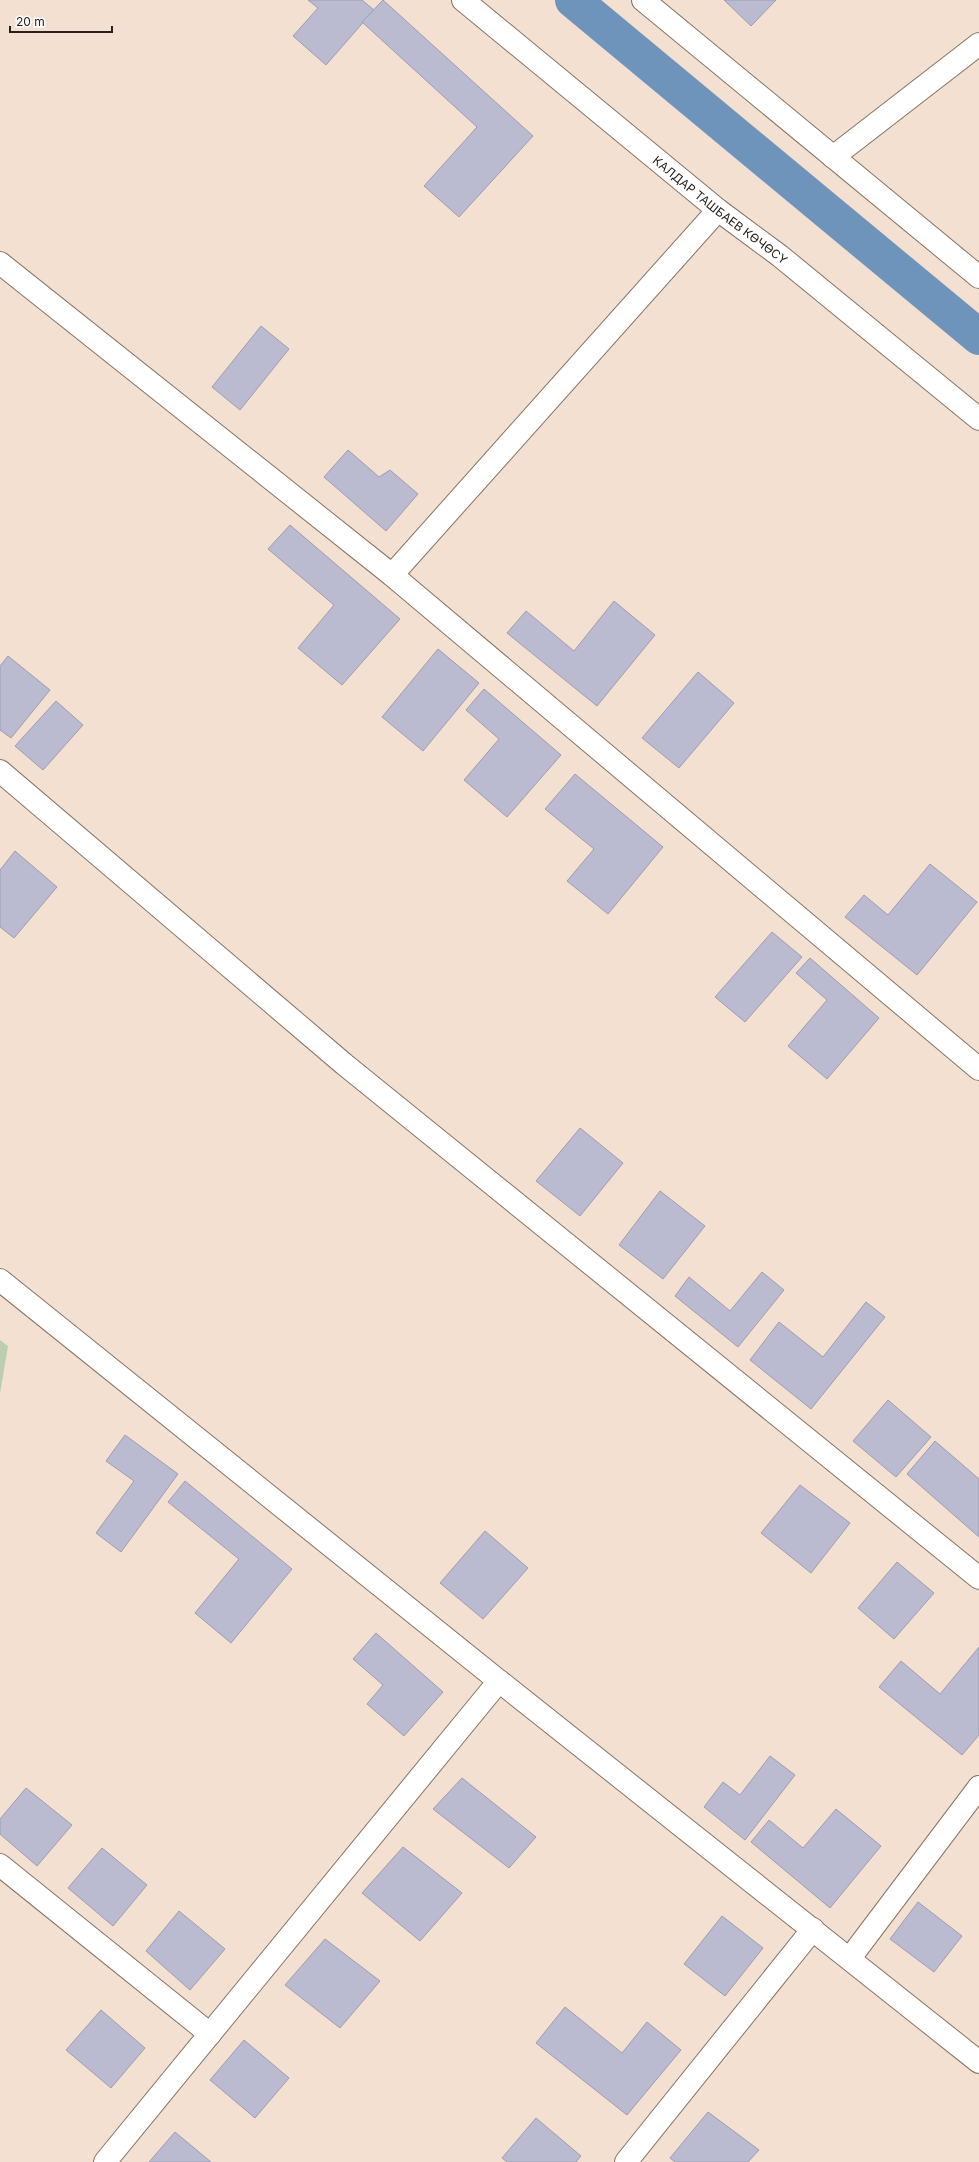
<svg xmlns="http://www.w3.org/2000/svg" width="979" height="2162" viewBox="0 0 979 2162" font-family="Inter,sans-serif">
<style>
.green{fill:#bbceaf}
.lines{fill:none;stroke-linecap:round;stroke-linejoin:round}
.canal{stroke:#6f94bc;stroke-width:36}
.building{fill:#babad0;stroke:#9d9db2}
.street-casing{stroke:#857466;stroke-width:24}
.street{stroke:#fff;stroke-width:22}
.labels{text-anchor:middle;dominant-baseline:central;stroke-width:4;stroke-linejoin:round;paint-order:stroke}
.street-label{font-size:12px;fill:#28211b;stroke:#fff}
</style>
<rect width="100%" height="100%" fill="#f3e0d0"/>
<polygon class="green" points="0,1340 8,1346 0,1394"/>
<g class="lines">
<polyline class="canal" points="573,0 979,337"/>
</g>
<g class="building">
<polygon points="308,0 362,0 374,10 326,65 293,36 318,8"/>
<polygon points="383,0 533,136 459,217 424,186 477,127 362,22"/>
<polygon points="724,0 776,0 751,26"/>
<polygon points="261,326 289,349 240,410 212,387"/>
<polygon points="348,450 379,477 390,470 418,494 386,531 324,477"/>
<polygon points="290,525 400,619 342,685 298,648 334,605 268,549"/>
<polygon points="614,601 655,635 597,706 507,633 526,611 574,651"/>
<polygon points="438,649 479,683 423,751 382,717"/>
<polygon points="8,656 50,690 11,738 0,730 0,666"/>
<polygon points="698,672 734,703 679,768 642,738"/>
<polygon points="484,689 561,755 507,817 464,780 499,739 466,710"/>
<polygon points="56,701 83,725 43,770 15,746"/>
<polygon points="575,774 663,847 608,914 567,881 594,849 545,809"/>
<polygon points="15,851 57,887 14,938 0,927 0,870"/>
<polygon points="930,864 977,902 917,975 845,917 864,895 888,915"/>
<polygon points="772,932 802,957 745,1022 715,997"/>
<polygon points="810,958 879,1018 827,1079 788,1046 827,1000 796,973"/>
<polygon points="580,1128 623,1163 580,1216 536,1181"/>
<polygon points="660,1191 705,1226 663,1279 619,1245"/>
<polygon points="762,1272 784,1290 738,1347 675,1296 689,1277 730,1311"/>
<polygon points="866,1302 885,1317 811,1409 750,1360 779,1322 823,1357"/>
<polygon points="888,1400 931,1437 896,1477 853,1441"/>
<polygon points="125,1435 178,1474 121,1552 96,1533 134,1481 106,1461"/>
<polygon points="935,1441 979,1479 979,1537 907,1474"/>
<polygon points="185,1481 292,1569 231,1643 195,1613 239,1559 168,1502"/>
<polygon points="800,1485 850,1523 811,1573 761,1533"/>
<polygon points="485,1531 528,1568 483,1619 440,1583"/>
<polygon points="897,1562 934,1593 894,1639 858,1608"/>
<polygon points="376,1633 443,1692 404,1736 367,1704 383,1685 353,1659"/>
<polygon points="979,1647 979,1735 962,1755 879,1687 901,1661 940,1694"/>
<polygon points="770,1756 795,1775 745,1840 704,1807 723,1782 740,1795"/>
<polygon points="462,1778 536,1837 509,1868 433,1809"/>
<polygon points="26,1788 72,1825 37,1866 0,1834 0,1819"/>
<polygon points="836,1809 881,1846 830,1908 751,1842 769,1820 803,1848"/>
<polygon points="403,1847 462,1893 420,1941 362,1893"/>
<polygon points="102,1848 147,1885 113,1926 68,1888"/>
<polygon points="918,1902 962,1936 934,1972 890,1939"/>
<polygon points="179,1911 225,1949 190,1990 146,1951"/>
<polygon points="722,1916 763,1948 725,1996 684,1964"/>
<polygon points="325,1939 380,1981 340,2028 285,1985"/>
<polygon points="565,2007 622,2053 647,2022 681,2050 627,2115 536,2043"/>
<polygon points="101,2010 145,2048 111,2088 66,2050"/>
<polygon points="244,2040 289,2078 255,2118 210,2080"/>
<polygon points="708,2112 759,2150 748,2162 675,2162 670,2158"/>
<polygon points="536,2118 581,2156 576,2162 507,2162 502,2158"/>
<polygon points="175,2132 211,2162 149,2162"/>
</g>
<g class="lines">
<g class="street-casing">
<g id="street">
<path id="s1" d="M463,0L718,210L780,256L979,419"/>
<polyline points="643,0 979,277"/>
<polyline points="833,157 979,44"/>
<polyline points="0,263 392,575 979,1069"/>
<polyline points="392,575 718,210"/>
<polyline points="0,771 344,1064 979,1578"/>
<polyline points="0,1280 499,1681 979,2062"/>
<polyline points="0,1865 210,2034"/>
<polyline points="850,1958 979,1787"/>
<polyline points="105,2162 499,1681"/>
<polyline points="626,2162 813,1929"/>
</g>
</g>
<use href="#street" class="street"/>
</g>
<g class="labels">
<g class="street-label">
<text stroke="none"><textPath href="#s1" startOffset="332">КАЛДАР ТАШБАЕВ КӨЧӨСҮ</textPath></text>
</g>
</g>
<path d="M10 26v6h102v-6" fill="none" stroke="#28211b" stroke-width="2"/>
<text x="16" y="26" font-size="12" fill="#28211b" stroke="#ffffff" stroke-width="3" paint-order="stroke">20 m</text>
</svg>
